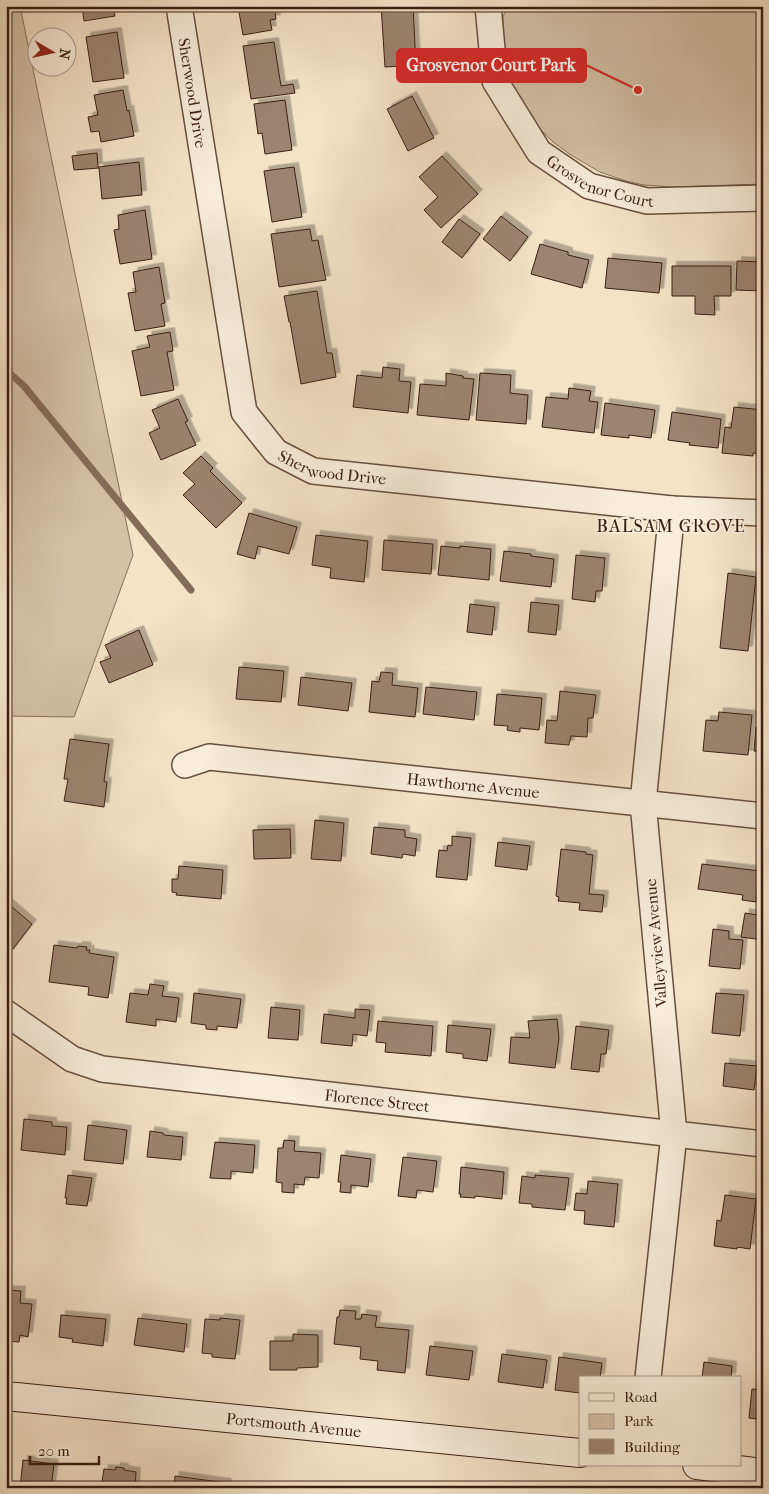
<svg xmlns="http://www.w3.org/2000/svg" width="769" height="1494" viewBox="0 0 769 1494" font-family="'IM FELL French Canon',serif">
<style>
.green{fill:#d4c2a8;stroke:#87705e}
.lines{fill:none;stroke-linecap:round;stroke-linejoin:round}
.stream{stroke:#846c5a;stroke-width:7}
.building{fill:#9b8471;stroke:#3a1e13;filter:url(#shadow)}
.street-casing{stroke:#684f40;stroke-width:28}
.secondary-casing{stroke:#3a1e13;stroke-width:30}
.street{stroke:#f8eddb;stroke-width:25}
.secondary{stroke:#f8eddb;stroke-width:28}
.labels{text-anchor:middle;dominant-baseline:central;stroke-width:4;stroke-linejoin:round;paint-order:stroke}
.street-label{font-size:16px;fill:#3a1e13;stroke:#f8eddb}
.neighbourhood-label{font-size:18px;letter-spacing:1px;fill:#3a1e13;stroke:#f8eddb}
.leader{fill:none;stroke:#d62828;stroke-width:2}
.callout-dot{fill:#d62828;stroke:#f8eddb;stroke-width:2}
.callout{fill:#d62828;stroke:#d62828;stroke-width:2}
.callout-label{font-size:18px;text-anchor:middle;font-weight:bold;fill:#fff}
</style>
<defs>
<filter id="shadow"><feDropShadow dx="4.5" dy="-4.5" stdDeviation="0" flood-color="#0004"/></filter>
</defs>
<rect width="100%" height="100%" fill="#f4e3c7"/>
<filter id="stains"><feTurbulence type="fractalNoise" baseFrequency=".004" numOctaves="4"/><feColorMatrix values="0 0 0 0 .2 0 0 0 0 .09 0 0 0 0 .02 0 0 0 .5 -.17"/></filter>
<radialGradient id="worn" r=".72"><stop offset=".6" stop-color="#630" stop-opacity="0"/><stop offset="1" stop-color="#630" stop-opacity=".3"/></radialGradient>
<g class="green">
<polygon points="6,6 20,6 133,555 74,717 6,716"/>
<polygon points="507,6 763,6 763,184 672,187 644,185 626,181 600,172 571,155 553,142 536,125 509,81 504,44 503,17"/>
</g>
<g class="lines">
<polyline class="stream" points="6,370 24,386 191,590"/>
</g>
<g class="building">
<polygon points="82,6 113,6 115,16 84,21"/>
<polygon points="238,6 274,6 276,19 270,20 272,30 243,35"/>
<polygon points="381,6 413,6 416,65 385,67"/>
<polygon points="117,32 124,78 93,82 86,37"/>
<polygon points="274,42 281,86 293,84 295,93 251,99 243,46"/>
<polygon points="123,90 127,111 129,110 134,136 101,142 99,131 91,132 88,117 98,115 94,95"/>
<polygon points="412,96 434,138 408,151 387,109"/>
<polygon points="285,100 292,150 265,154 262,133 258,134 254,104"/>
<polygon points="97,153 98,167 139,162 142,195 102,199 99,168 74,170 72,156"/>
<polygon points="442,156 478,194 441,228 424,210 438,197 419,177"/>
<polygon points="294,167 302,217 272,222 264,171"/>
<polygon points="145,210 152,259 120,264 114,230 119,229 118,215"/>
<polygon points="501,216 528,237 510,261 483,239"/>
<polygon points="459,219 480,234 462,258 442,242"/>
<polygon points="310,229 312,241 318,240 326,280 279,287 271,234"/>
<polygon points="540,244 568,252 568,255 589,260 582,288 531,274"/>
<polygon points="608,258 662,263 659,293 605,288"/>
<polygon points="737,261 763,262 763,291 736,290"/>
<polygon points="672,266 731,266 731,296 714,296 715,315 695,314 695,296 672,296"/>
<polygon points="159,267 165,303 161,304 165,326 135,331 128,293 136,292 133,272"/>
<polygon points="317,291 327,353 332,353 336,377 301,384 290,322 289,322 284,296"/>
<polygon points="170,332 173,351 167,352 174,390 141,396 132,351 150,347 147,336"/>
<polygon points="383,367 400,369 399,381 411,382 408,413 353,407 357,375 382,378"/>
<polygon points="446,373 463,376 463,378 474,379 469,420 417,415 420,384 446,386"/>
<polygon points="480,373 511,375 510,393 528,395 526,424 476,420"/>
<polygon points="569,388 591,391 589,401 598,402 594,433 542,427 546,397 568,399"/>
<polygon points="178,399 188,421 185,422 196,445 161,460 149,433 160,428 152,410"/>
<polygon points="605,403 655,410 651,438 629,435 629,438 601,435"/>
<polygon points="734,407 763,410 763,454 753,453 753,456 722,453 725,427 731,428"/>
<polygon points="672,412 721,419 718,448 689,445 690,443 668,440"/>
<polygon points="201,456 213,468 210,471 242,503 216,528 183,495 195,484 183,473"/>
<polygon points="249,513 297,527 289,554 258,546 255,559 237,554"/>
<polygon points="316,535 368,541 364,582 330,578 331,568 312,565"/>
<polygon points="384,540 433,544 431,574 382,570"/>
<polygon points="441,546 460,548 460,546 491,549 489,580 438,575"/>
<polygon points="504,551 531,554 531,556 554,559 551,587 500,581"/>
<polygon points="576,555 605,558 602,591 596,591 595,602 572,599"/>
<polygon points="728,573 756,577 748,651 720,648"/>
<polygon points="531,602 559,605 556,635 528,632"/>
<polygon points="470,604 495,607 492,635 467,632"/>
<polygon points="139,630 153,665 109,683 100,662 111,658 105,645"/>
<polygon points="239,667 284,671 281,702 236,699"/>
<polygon points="381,672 393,673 392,685 418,688 415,717 369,712 372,681 379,682"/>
<polygon points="301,677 352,683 348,711 298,705"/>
<polygon points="426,687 477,692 474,720 423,714"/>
<polygon points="560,691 596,695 593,718 588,718 587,737 571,736 569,745 545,743 547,720 557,721"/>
<polygon points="497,694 542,698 539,730 520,728 520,732 512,731 507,730 508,726 494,725"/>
<polygon points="719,712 752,715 748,755 703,751 706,720 718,721"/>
<polygon points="756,727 763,728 763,752 754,751"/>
<polygon points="70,739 109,744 104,781 107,782 104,807 64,801 68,779 64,779"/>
<polygon points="315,820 344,823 341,861 311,859"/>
<polygon points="374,827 405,830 405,837 417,839 415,856 403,854 402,858 371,854"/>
<polygon points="290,829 291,858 254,859 253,830"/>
<polygon points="452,836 471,838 467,880 436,877 439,850 447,851 448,845 452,846"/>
<polygon points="498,842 530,846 527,870 495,866"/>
<polygon points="561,849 586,852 586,854 593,855 589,894 604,895 602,912 579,910 580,903 558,901 559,897 556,896"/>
<polygon points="702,864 760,871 756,902 742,900 743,895 698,889"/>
<polygon points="179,866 223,870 221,899 176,895 177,893 172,892 172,879 178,879"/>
<polygon points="6,902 32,924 9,954 6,952"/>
<polygon points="745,913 763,916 763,940 741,937"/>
<polygon points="713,929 729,931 729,939 743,940 740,969 709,966"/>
<polygon points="54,945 77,948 78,946 87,947 86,950 90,950 89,953 114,957 108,998 88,995 89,987 49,982"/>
<polygon points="150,984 164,986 162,996 179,998 176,1022 156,1019 156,1026 126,1022 130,993 148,995"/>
<polygon points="194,993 241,999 237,1028 217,1026 217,1030 206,1029 206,1025 191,1023"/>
<polygon points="716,993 744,995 740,1036 712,1033"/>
<polygon points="271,1007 300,1010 298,1040 268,1038"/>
<polygon points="355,1009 370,1010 367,1036 353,1034 352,1046 321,1043 324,1014 355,1018"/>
<polygon points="557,1019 559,1038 555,1068 509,1063 511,1037 530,1038 528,1021"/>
<polygon points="378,1021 433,1026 431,1056 385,1052 386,1043 376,1042"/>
<polygon points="448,1025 491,1029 487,1061 463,1058 463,1054 446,1052"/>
<polygon points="576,1026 609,1030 606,1054 601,1054 599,1072 571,1069"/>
<polygon points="725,1063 757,1066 754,1090 723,1086"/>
<polygon points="24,1119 52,1122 52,1126 67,1127 65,1155 21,1150"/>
<polygon points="88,1125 127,1130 123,1164 84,1160"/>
<polygon points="150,1131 163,1133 164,1135 183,1137 181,1160 147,1157"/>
<polygon points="284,1140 295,1141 294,1151 321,1153 319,1178 305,1177 304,1185 294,1184 294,1193 282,1192 282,1183 276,1182 278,1148 283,1148"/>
<polygon points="215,1142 255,1145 253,1173 231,1171 231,1179 210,1178"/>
<polygon points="341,1155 371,1159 368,1187 351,1185 351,1193 340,1192 341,1182 338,1182"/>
<polygon points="403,1157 437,1161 433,1192 417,1190 416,1198 398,1196"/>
<polygon points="461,1167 504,1172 502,1199 475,1196 475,1198 460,1197 461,1194 459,1194"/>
<polygon points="68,1175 92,1178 87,1206 66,1204 67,1198 65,1198"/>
<polygon points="535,1175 569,1178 565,1210 532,1207 532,1204 519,1203 522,1176 535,1178"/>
<polygon points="588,1181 618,1184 614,1227 584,1224 585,1211 574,1210 576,1193 587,1194"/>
<polygon points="725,1195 756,1199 750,1249 737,1247 737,1249 714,1246 717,1220 721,1221"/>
<polygon points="6,1290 21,1291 20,1303 32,1304 28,1337 20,1335 19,1342 6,1341"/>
<polygon points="340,1310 356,1311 355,1319 361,1319 362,1314 377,1316 375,1327 409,1330 405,1373 377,1370 378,1361 360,1359 361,1347 334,1344 337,1317 339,1317"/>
<polygon points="61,1315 106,1319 103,1346 72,1342 73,1339 59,1337"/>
<polygon points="138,1318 187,1324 184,1352 134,1345"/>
<polygon points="220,1318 240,1320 235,1359 212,1357 212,1354 202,1353 205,1319 220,1320"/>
<polygon points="293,1334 318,1335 318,1367 297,1368 297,1370 270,1370 270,1341 293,1341"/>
<polygon points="430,1346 473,1351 469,1380 426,1375"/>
<polygon points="502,1354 547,1360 543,1388 498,1382"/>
<polygon points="559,1357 602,1363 600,1378 580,1378 580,1393 555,1390"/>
<polygon points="704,1362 732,1366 731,1378 702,1378"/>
<polygon points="752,1389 763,1390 763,1420 749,1418"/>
<polygon points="23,1460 54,1464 51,1488 20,1488"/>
<polygon points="116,1467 124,1468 124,1470 136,1472 135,1488 101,1488 104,1469 115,1470"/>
<polygon points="175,1476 227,1483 227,1488 174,1488"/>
</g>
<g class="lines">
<g class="street-casing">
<g id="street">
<path id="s1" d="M179,6L244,412L276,452L313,471L672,509L763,513"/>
<path id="s2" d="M488,6L495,81L539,152L589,186L647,201L763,198"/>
<path id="s3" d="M185,765L209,757L763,816"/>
<path id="s4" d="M6,1013L72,1059L102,1069L763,1144"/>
<polyline points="648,1378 674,1134 643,803 672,509"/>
</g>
</g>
<g class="secondary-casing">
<g id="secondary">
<path id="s5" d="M6,1396L580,1453"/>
<polyline points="697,1465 763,1473"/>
</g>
</g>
<use href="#street" class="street"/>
<use href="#secondary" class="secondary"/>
</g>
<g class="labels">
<g class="street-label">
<text stroke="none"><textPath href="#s1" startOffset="88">Sherwood Drive</textPath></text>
<text stroke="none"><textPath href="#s2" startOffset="228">Grosvenor Court</textPath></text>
<text stroke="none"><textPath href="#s1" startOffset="522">Sherwood Drive</textPath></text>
<text stroke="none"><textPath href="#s3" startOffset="291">Hawthorne Avenue</textPath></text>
<text transform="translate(656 943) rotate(-95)">Valleyview Avenue</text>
<text stroke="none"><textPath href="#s4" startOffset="389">Florence Street</textPath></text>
<text stroke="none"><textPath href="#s5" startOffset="289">Portsmouth Avenue</textPath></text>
</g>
<g class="neighbourhood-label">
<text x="671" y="526">BALSAM GROVE</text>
</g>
</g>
<path class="leader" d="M638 90L586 65"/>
<circle class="callout-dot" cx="638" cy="90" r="5"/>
<rect class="callout" x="397" y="49" width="189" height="33" rx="5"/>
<g class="callout-label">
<text x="491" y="71">Grosvenor Court Park</text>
</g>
<rect width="769" height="1494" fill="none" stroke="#f4e3c7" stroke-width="25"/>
<rect x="8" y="8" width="754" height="1479" fill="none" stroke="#3a1e13" stroke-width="2.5"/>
<rect x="12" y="12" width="744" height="1469" fill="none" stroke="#3a1e13"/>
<rect x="579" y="1376" width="162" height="90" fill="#f8eddb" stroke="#ac9a8b"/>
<rect x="589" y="1393" width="25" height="8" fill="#f8eddb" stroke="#ac9a8b"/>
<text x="624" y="1402" font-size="15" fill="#3a1e13">Road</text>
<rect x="589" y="1414" width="25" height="15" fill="#d4c2a8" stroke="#ac9a8b"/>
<text x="624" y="1426" font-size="15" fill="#3a1e13">Park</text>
<rect x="589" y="1439" width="25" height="15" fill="#9b8471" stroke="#ac9a8b"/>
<text x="624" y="1452" font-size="15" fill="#3a1e13">Building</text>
<g transform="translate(52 52) rotate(99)"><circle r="24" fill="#f8eddb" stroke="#ac9a8b"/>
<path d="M0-4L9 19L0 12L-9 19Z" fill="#8f2418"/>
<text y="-8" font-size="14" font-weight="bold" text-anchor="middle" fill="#3a1e13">N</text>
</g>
<path d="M30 1456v8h69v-8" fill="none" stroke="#3a1e13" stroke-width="2.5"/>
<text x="38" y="1456" font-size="15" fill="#3a1e13" stroke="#f8eddb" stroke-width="4" paint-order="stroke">20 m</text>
<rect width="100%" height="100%" filter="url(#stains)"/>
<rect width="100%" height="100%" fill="url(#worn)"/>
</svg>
